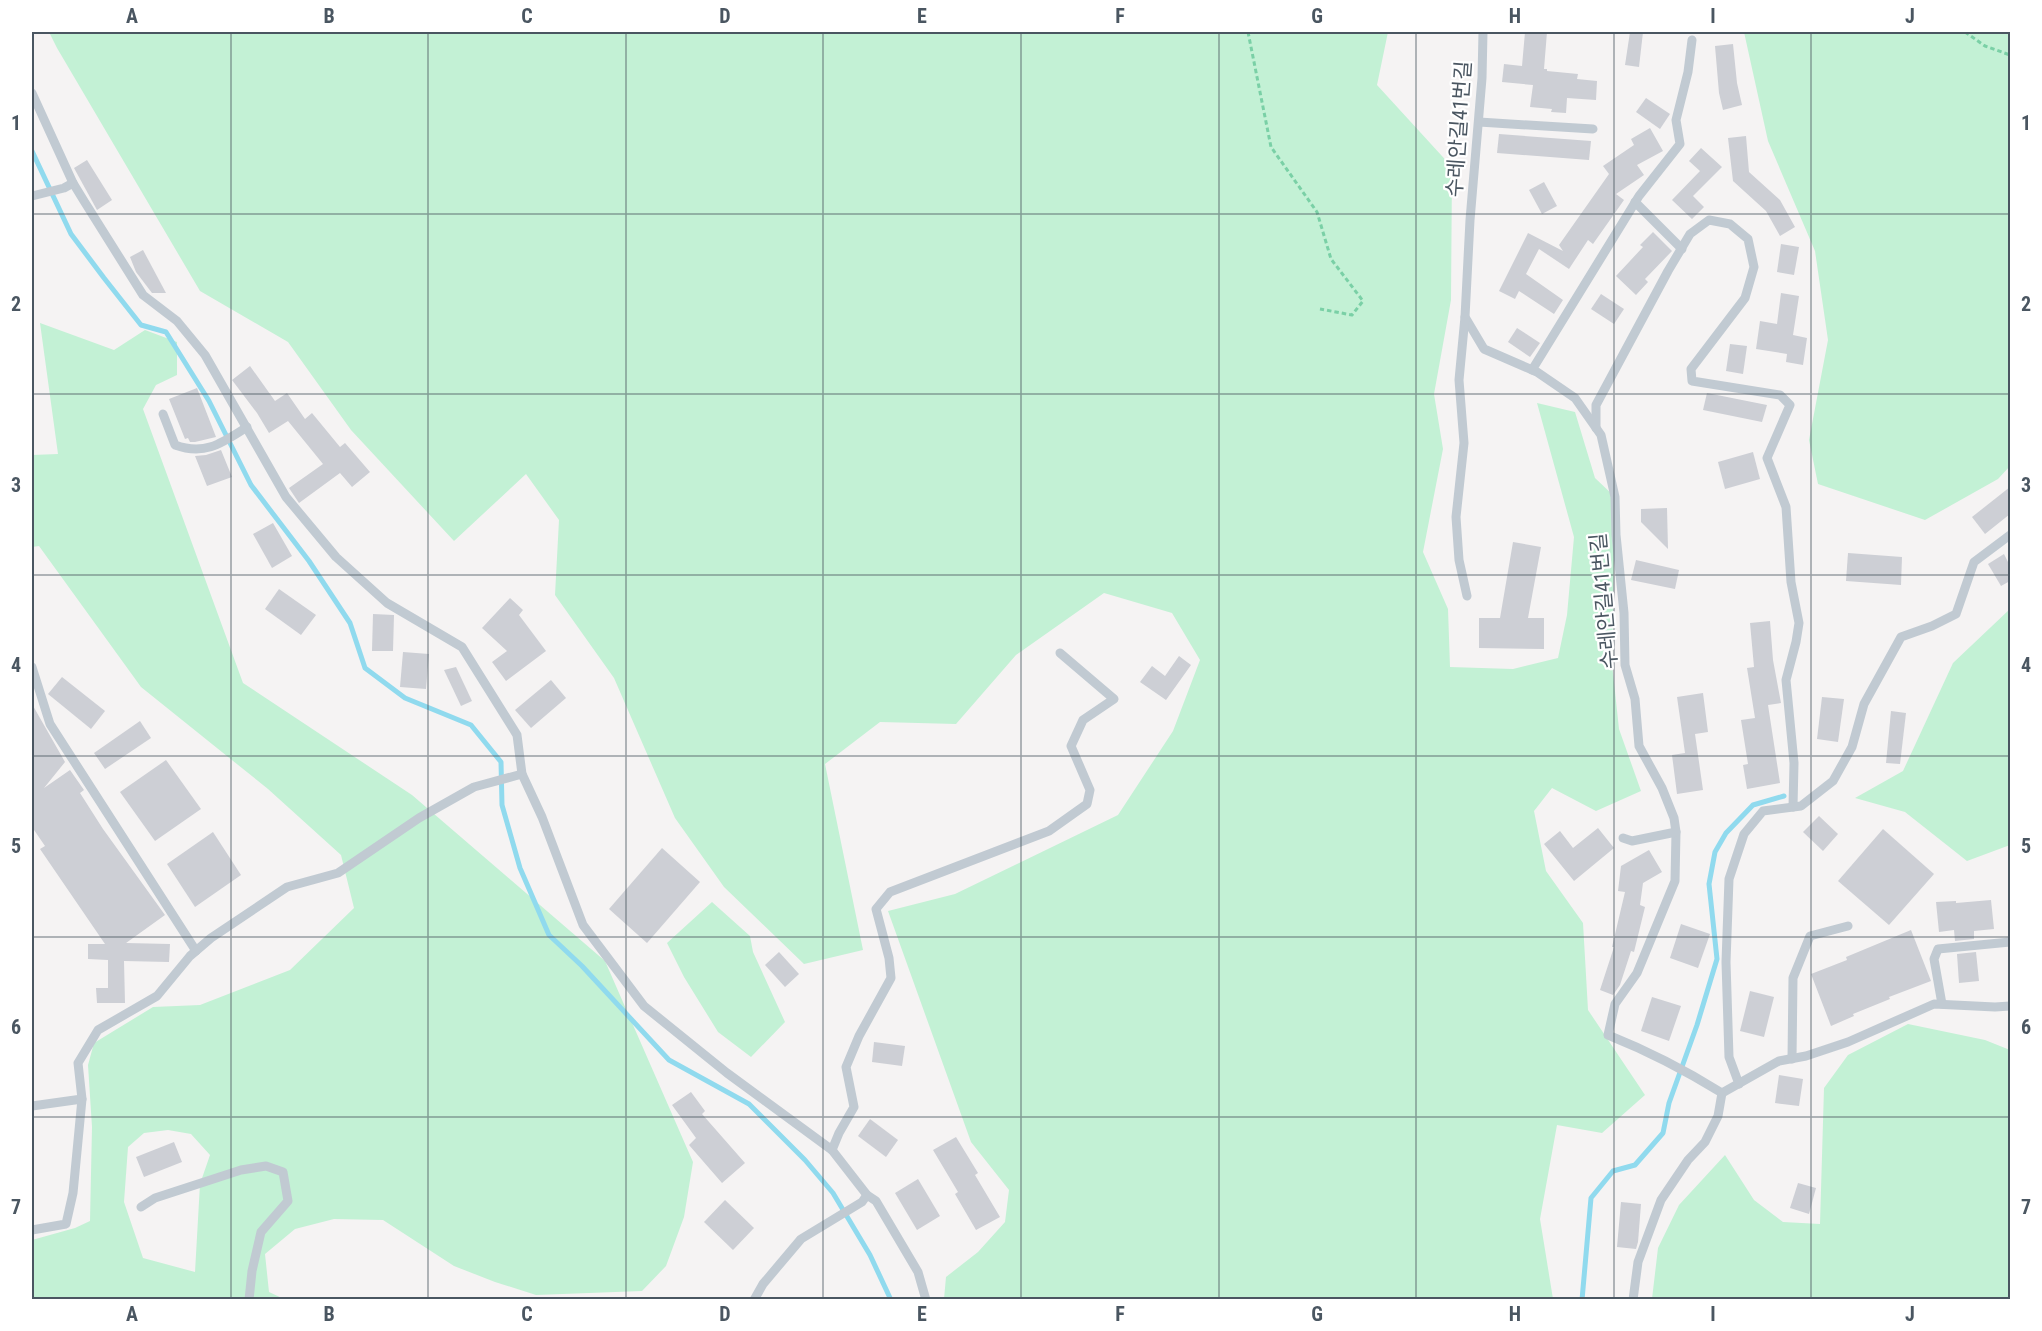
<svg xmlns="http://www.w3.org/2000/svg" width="2042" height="1331" viewBox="0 0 2042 1331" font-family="'Roboto Condensed','Noto Sans KR',sans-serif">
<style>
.green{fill:#c3f1d5;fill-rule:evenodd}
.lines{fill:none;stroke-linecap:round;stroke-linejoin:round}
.stream{stroke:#90daee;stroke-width:5}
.building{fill:#cdcfd5}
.path{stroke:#7ad0a6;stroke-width:3;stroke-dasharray:4.5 3;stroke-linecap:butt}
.lane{stroke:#c1cad2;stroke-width:9}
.grid{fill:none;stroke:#4a5661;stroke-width:1.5;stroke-opacity:0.55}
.labels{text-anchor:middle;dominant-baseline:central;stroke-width:4.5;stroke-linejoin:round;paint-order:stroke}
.street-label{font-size:21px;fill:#4a5661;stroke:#fff}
.neatline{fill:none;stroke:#4a5661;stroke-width:2}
.grid-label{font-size:20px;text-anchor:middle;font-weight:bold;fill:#4a5661}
</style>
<rect width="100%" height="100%" fill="#f5f3f3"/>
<g class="green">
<polygon points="49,32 1388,32 1377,85 1452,167 1451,300 1434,394 1443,449 1423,552 1448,609 1450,667 1513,669 1558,658 1567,615 1574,537 1537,403 1575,412 1595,478 1615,497 1612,664 1619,729 1641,791 1596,811 1552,788 1534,811 1546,871 1583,923 1588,1010 1645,1095 1602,1133 1557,1125 1540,1219 1553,1299 944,1299 946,1277 978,1252 1005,1222 1009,1190 971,1142 888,911 955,894 1118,815 1173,731 1200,660 1172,613 1104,593 1016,655 956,724 880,722 825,764 863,950 804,964 724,887 675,818 614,678 555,595 559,520 526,474 454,541 351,430 288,342 200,291 57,48"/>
<polygon points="1744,32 2010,32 2010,466 1998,479 1925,520 1818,484 1809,440 1828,340 1815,251 1768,141"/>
<path d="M40,323L114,350L145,330L177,342V375L156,385L143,409L243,683L412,795L605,961L693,1162L684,1217L666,1266L642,1291L536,1295L495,1282L454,1266L383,1220L334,1219L295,1229L265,1254L269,1292L284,1299H32V1240L75,1228L90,1221L92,1127L88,1065L94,1043L153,1007L200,1005L290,970L354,908L341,855L268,789L141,687L39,546L32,547V455L58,454ZM168,1130L191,1134L210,1155L200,1184L195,1272L143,1258L124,1202L128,1147L144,1133Z"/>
<polygon points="2010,609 2010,845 1967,861 1905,812 1855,798 1903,771 1953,663"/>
<polygon points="712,902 750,936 753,952 785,1022 751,1057 718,1032 684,977 667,943"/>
<polygon points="1908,1024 1985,1040 2010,1050 2010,1299 1652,1299 1658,1248 1679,1205 1725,1155 1754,1200 1783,1222 1820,1224 1824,1088 1848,1055"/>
</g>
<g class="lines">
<g class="stream">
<polyline points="32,151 71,234 104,278 141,325 166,332 209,401 251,485 309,561 350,623 365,668 405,698 471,725 501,762 502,805 520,868 549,935 582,966 669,1060 749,1104 805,1160 833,1193 870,1255 891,1300"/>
<polyline points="1582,1300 1591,1198 1613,1171 1635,1165 1663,1133 1669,1103 1697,1025 1717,959 1709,884 1715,852 1726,833 1753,805 1784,796"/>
</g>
</g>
<g class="building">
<polygon points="1525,32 1547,32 1544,69 1547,69 1547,71 1578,74 1577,79 1597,81 1596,100 1567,98 1566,113 1551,112 1552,109 1530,107 1533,85 1502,82 1504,64 1522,66"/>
<polygon points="1630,32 1643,32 1639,67 1625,65"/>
<polygon points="1733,44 1737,83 1742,105 1723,110 1719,93 1715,46"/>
<polygon points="1646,98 1670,114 1660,129 1636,112"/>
<polygon points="1650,128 1663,151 1637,165 1644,175 1616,194 1624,200 1593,244 1588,240 1569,269 1539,249 1526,274 1563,300 1554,314 1519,291 1515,299 1499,291 1528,233 1563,251 1559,245 1609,174 1603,166 1634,145 1631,139"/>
<polygon points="1499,134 1591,141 1589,160 1497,153"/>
<polygon points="1746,136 1749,172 1780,200 1795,227 1780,236 1766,211 1733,181 1728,138"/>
<polygon points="1701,148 1722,167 1693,196 1704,207 1692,219 1672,200 1700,171 1689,161"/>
<polygon points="87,160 112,200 97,210 74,168"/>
<polygon points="1544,182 1557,206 1542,214 1529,190"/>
<polygon points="1653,232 1672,251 1645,279 1648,282 1636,295 1616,276 1643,247 1640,245"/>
<polygon points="1781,244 1799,247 1794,275 1777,272"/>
<polygon points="143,250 166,293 152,293 136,272 130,257"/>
<polygon points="1781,293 1799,296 1793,335 1807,338 1803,365 1786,362 1787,354 1756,349 1760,321 1777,324"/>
<polygon points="1601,294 1624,309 1614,324 1591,309"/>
<polygon points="1517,328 1540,343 1530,357 1508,342"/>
<polygon points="1730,344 1747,346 1743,374 1726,371"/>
<polygon points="250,366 275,401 287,393 305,419 312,413 340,447 345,443 370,472 352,487 340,473 299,503 289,488 323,464 288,421 269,433 257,413 232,380"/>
<polygon points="197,388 216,437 195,442 190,442 188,438 185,439 169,399"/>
<polygon points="1707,393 1767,405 1762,422 1703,410"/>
<polygon points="221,450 232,477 207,486 195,456 206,455"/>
<polygon points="1753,452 1760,479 1725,489 1718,462"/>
<polygon points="2010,487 2010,514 1985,534 1972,517"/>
<polygon points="1667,508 1668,549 1641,522 1641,509"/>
<polygon points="273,523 292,556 272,568 253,534"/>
<polygon points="1513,542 1541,547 1528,618 1544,618 1544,649 1479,648 1479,618 1500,618"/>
<polygon points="1848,553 1902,557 1901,585 1846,581"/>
<polygon points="2004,554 2010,566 2010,581 2001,586 1988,564"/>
<polygon points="1636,560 1679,570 1675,589 1631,580"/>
<polygon points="279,589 316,615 301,635 265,609"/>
<polygon points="510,598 523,610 519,615 546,651 506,681 492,662 507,651 482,628"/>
<polygon points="373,614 394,615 393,651 372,651"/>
<polygon points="1770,621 1773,660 1781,703 1768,705 1780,783 1747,789 1743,765 1748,764 1741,720 1755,718 1747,668 1754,667 1750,623"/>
<polygon points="403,652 429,654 426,689 400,687"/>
<polygon points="1179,656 1191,665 1166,700 1140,682 1152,666 1165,676"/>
<polygon points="456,667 472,701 461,706 444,670"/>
<polygon points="62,677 105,711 91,729 48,694"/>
<polygon points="551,680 566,698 531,728 515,710"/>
<polygon points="1703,693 1708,732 1695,734 1703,790 1677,794 1672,755 1685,753 1677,697"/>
<polygon points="1822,697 1844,699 1838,742 1817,739"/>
<polygon points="32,704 65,762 44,788 70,770 84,790 80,793 103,829 165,915 126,943 170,944 169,962 124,961 125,1003 97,1003 96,988 108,988 108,960 88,959 88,944 105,944 40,849 45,846 32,827"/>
<polygon points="1891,711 1906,713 1900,764 1886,763"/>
<polygon points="140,721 151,738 105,769 94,753"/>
<polygon points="166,760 201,809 155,841 120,792"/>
<polygon points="1819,816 1838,834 1823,851 1803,832"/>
<polygon points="1598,828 1614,848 1574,881 1544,844 1560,831 1573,848"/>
<polygon points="1883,829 1934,874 1889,925 1838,881"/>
<polygon points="213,832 241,875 195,907 167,864"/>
<polygon points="662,848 700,882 647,943 609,909"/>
<polygon points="1649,850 1662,872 1643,883 1640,905 1645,907 1634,952 1631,951 1620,985 1613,995 1600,990 1614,947 1612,947 1625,892 1618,891 1621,866"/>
<polygon points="1991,900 1994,929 1974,931 1974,939 1955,941 1954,930 1939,932 1936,902 1956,901 1956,903"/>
<polygon points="1681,924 1710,934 1698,968 1670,958"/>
<polygon points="1911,930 1931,981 1889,997 1890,999 1853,1014 1854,1016 1831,1026 1811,974 1847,960 1846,957"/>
<polygon points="779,952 799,974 785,987 765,965"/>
<polygon points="1976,952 1979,981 1959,983 1957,954"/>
<polygon points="1750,991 1774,997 1764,1037 1740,1031"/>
<polygon points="1652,997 1681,1006 1669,1041 1641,1031"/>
<polygon points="874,1042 905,1046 902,1066 872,1062"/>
<polygon points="1779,1075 1803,1079 1799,1106 1775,1103"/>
<polygon points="691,1092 705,1111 702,1114 745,1163 722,1183 689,1145 696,1138 672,1105"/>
<polygon points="870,1119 898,1140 886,1157 858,1136"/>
<polygon points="956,1137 978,1173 975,1175 1000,1217 976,1230 955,1194 958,1192 933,1150"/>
<polygon points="174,1142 182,1162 144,1177 136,1157"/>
<polygon points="918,1179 940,1216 917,1230 895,1193"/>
<polygon points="1798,1183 1816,1188 1809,1214 1790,1208"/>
<polygon points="725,1200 754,1228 733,1250 704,1222"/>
<polygon points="1621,1202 1641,1204 1638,1242 1636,1249 1617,1247"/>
</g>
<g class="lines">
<g class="path">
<polyline points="1248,32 1271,147 1317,212 1331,259 1363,301 1352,315 1320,309"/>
<polyline points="1965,32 1985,46 2010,55"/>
</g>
<g class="lane">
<path d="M1483,32L1482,78L1470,220L1465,317L1484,349L1537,372L1575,398L1601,435L1615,497L1616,535L1624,613L1625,665L1635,699L1639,746L1662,788L1674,818L1676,832L1675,881L1637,973L1615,1004L1608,1035C1648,1051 1685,1070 1722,1093L1718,1116L1705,1142L1688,1160L1661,1200L1638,1262L1633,1300"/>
<polyline points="32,93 73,183 84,201 143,295 177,321 205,355 286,497 336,557 387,603 462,647 517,735 522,774 542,817 583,925 644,1006 727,1073 832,1150 867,1195 876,1201 918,1272 926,1300"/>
<polyline points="1479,122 1593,129"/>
<polyline points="32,196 64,188 73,183"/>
<polyline points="1635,202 1682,249"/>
<polyline points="1465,317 1459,380 1464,443 1456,517 1459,560 1467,596"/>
<polyline points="1532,370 1639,196 1680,144 1676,120 1688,72 1692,40"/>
<path d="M163,414L175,445C205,456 222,443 247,427"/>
<polyline points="1596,428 1596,405 1668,271 1690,234 1709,220 1730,224 1748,239 1754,267 1745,298 1691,369 1692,381 1780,395 1790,405 1767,458 1786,507 1791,582 1799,623 1796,642 1786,680 1794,763 1793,807"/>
<polyline points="32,667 50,724 196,951"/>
<polyline points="1623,838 1632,841 1676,832"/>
<polyline points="1942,1004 1934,959 1938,949 2010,942"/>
<polyline points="1792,1059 1793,978 1810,936 1848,926"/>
<polyline points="1739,1084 1729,1057 1726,962 1729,879 1744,834 1763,811 1801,806 1833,781 1852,747 1864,704 1901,637 1932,626 1956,614 1974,562 2010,535"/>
<polyline points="1722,1093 1779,1061 1806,1056 1848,1042 1934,1004 1995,1007 2010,1006"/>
<polyline points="32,1106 82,1099"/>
<polyline points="832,1150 839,1133 854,1107 846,1067 859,1036 891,978 889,958 876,909 890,892 1049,831 1087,804 1090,790 1071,746 1083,720 1114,699 1060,653"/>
<polyline points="141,1207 155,1198 241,1170 266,1166 283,1172 288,1201 261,1232 252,1271 249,1300"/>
<polyline points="32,1230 66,1224 73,1193 82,1099 78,1063 98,1030 157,996 190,956 211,938 287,887 338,873 419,818 474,787 522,774"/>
<polyline points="754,1300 763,1284 801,1239 862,1202 867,1195"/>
</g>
</g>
<path class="grid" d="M231,32V1300M428,32V1300M626,32V1300M823,32V1300M1021,32V1300M1219,32V1300M1416,32V1300M1614,32V1300M1811,32V1300M32,214H2010M32,394H2010M32,575H2010M32,756H2010M32,937H2010M32,1117H2010"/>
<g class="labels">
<g class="street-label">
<text transform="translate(1459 129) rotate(-86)">수레안길41번길</text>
<text transform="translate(1604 601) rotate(-95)">수레안길41번길</text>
</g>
</g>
<rect width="2042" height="1331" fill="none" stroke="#ffffff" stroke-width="66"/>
<rect x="33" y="33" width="1976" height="1265" class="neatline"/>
<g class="grid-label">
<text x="132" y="23">A</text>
<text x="329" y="23">B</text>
<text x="527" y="23">C</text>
<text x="725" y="23">D</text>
<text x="922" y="23">E</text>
<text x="1120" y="23">F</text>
<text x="1317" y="23">G</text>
<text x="1515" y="23">H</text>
<text x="1713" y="23">I</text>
<text x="1910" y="23">J</text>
<text x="16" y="130">1</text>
<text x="2026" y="130">1</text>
<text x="16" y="311">2</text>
<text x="2026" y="311">2</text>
<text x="16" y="492">3</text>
<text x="2026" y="492">3</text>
<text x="16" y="672">4</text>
<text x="2026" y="672">4</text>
<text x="16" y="853">5</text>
<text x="2026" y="853">5</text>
<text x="16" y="1034">6</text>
<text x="2026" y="1034">6</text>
<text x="16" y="1214">7</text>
<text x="2026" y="1214">7</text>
<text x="132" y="1321">A</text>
<text x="329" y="1321">B</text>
<text x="527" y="1321">C</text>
<text x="725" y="1321">D</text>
<text x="922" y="1321">E</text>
<text x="1120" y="1321">F</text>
<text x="1317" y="1321">G</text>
<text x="1515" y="1321">H</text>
<text x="1713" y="1321">I</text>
<text x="1910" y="1321">J</text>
</g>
</svg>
